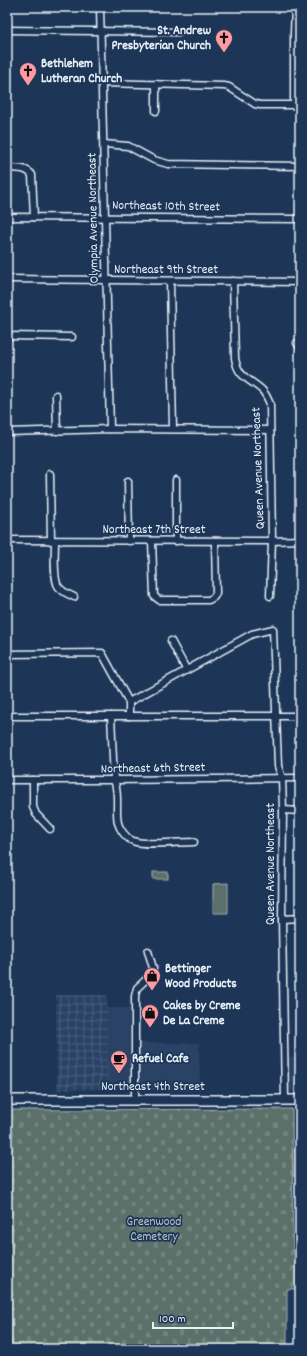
<svg xmlns="http://www.w3.org/2000/svg" width="307" height="1356" viewBox="0 0 307 1356" font-family="Dekko,sans-serif">
<style>
.built{fill:#2a4366}
.industrial{fill:url(#industrial-grid)}
.forest{fill:url(#forest-firs);stroke:#a2b0b1}
.cemetery{fill:url(#cemetery-stones);stroke:#a2b0b1}
.park{fill:#5b6f6a;stroke:#a2b0b1}
.lines{fill:none;stroke-linecap:round;stroke-linejoin:round}
.street-casing{stroke:#e8f1f8;stroke-width:9}
.secondary-casing{stroke:#e8f1f8;stroke-width:12}
.street{stroke:#1d3557;stroke-width:6}
.secondary{stroke:#1d3557;stroke-width:9}
.labels{text-anchor:middle;dominant-baseline:central;stroke-width:3.5;stroke-linejoin:round;paint-order:stroke}
.poi-label{font-size:13px;font-weight:bold;fill:#e8f1f8;stroke:#1d3557;text-anchor:start}
.street-label{font-size:13px;fill:#e8f1f8;stroke:#1d3557}
.park-label{font-size:13px;fill:#b7c4c6;stroke:#1d3557}
</style>
<defs>
<pattern id="industrial-grid" width="8" height="8" patternUnits="userSpaceOnUse"><rect width="8" height="8" fill="#2a4366"/><path d="M0 4h8M4 0v8" fill="none" stroke="#495f7d"/></pattern>
<pattern id="forest-firs" width="22" height="20" patternUnits="userSpaceOnUse"><rect width="22" height="20" fill="#5b6f6a"/><path d="M5 1l3.5 6h-7zM16 11l3.5 6h-7z" fill="#738480"/></pattern>
<pattern id="cemetery-stones" width="16" height="16" patternUnits="userSpaceOnUse"><rect width="16" height="16" fill="#5b6f6a"/><path d="M2 7V4a2 2 0 0 1 4 0v3zM10 15v-3a2 2 0 0 1 4 0v3z" fill="#738480"/></pattern>
</defs>
<rect width="100%" height="100%" fill="#1d3557"/>
<filter id="ink" filterUnits="userSpaceOnUse"><feTurbulence type="fractalNoise" baseFrequency=".025" numOctaves="2"/><feDisplacementMap in="SourceGraphic" scale="8" xChannelSelector="R" yChannelSelector="G"/><feConvolveMatrix kernelMatrix="1 2 1 2 8 2 1 2 1" color-interpolation-filters="sRGB"/></filter>
<g filter="url(#ink)">
<g class="built">
<polygon points="107,1008 129,1008 130,1089 108,1089"/>
<polygon points="140,1043 199,1043 200,1091 141,1090"/>
<polygon points="288,1057 300,1057 300,1093 294,1093 289,1088"/>
<rect x="292" y="1109" width="8" height="41"/>
</g>
<polygon class="industrial" points="56,995 107,995 108,1089 57,1090"/>
<polygon class="forest" points="292,1150 300,1150 300,1176 293,1176"/>
<polygon class="cemetery" points="292,1109 293,1252 300,1252 300,1289 287,1289 287,1349 7,1349 7,1110"/>
<g class="park">
<rect x="153" y="872" width="15" height="7"/>
<polygon points="228,883 228,913 213,913 213,884"/>
</g>
<g class="lines">
<g class="street-casing">
<g id="street">
<polyline points="100,7 110,429"/>
<polyline points="295,7 294,33 294,105 300,106"/>
<polyline points="7,30 178,32"/>
<polyline points="102,83 224,86 229,87 255,104 260,105 294,105"/>
<polyline points="156,84 156,111"/>
<polyline points="104,144 128,146 154,160 168,164 300,166"/>
<path d="M7,168C17,169 26,167 32,175L34,217"/>
<polyline points="7,217 300,219"/>
<polyline points="7,279 300,282"/>
<path d="M233,281L235,358C238,378 249,378 262,390C266,394 268,399 270,404L272,541L270,596"/>
<polyline points="170,282 173,429"/>
<polyline points="7,336 72,337"/>
<polyline points="297,343 300,347"/>
<polyline points="56,395 57,431"/>
<polyline points="7,432 110,429 270,430"/>
<polyline points="50,474 51,541"/>
<polyline points="176,480 176,541"/>
<polyline points="128,481 129,541"/>
<polyline points="7,540 272,541 300,540"/>
<path d="M55,541C55,552 53,577 58,586C62,592 68,594 74,597"/>
<polyline points="152,541 154,596 159,600 209,600 214,597 216,593 215,541"/>
<polyline points="171,641 186,669"/>
<polyline points="7,654 102,653 129,702 252,634 273,629 278,766 282,778 283,810 282,919 285,1100"/>
<polyline points="129,702 129,716"/>
<polyline points="7,716 300,716"/>
<path d="M111,716L114,780C120,796 115,808 118,823C120,830 126,838 133,841C145,846 180,842 194,842"/>
<polyline points="7,780 114,780 300,778"/>
<polyline points="33,780 33,807 36,814 50,829"/>
<polyline points="283,810 300,811"/>
<polyline points="282,919 300,918"/>
<polyline points="135,1100 135,996 137,988 152,974 153,968 148,951"/>
</g>
</g>
<g class="secondary-casing">
<polyline id="secondary" points="7,1100 300,1100"/>
</g>
<use href="#street" class="street"/>
<use href="#secondary" class="secondary"/>
</g>
</g>
<defs>
<g id="church-pin" transform="scale(0.9)"><path d="M0 17L-7.5 6A9.5 9.5 0 1 1 7.5 6Z" fill="#ff9aa2" stroke="#1d3557"/><path d="M-1.2-6h2.4v3.5h3.3v2.4h-3.3V6h-2.4V-.1h-3.3v-2.4h3.3Z" fill="#111"/></g>
<g id="shop-pin" transform="scale(0.9)"><path d="M0 17L-7.5 6A9.5 9.5 0 1 1 7.5 6Z" fill="#ff9aa2" stroke="#1d3557"/><path d="M-5-2.5h2.3a2.7 3.5 0 0 1 5.4 0H5L5.5 6h-11ZM-1.5-2.5h3a1.5 2.3 0 0 0-3 0Z" fill="#111"/></g>
<g id="cafe-pin" transform="scale(0.9)"><path d="M0 17L-7.5 6A9.5 9.5 0 1 1 7.5 6Z" fill="#ff9aa2" stroke="#1d3557"/><path d="M-5.5-4.5H6V0H3Q3 3.5 0 3.5H-2.5Q-5.5 3.5-5.5 0ZM3-3.2v2h1.7v-2ZM-6 4.5H4V6H-6Z" fill="#111"/></g>
</defs>
<g fill-rule="evenodd">
<use href="#church-pin" x="224" y="38"/>
<use href="#church-pin" x="28" y="71"/>
<use href="#shop-pin" x="152" y="976"/>
<use href="#shop-pin" x="150" y="1013"/>
<use href="#cafe-pin" x="119" y="1059"/>
</g>
<g class="labels">
<g class="poi-label">
<text x="211" y="31" text-anchor="end">St. Andrew<tspan x="211" dy="15">Presbyterian Church</tspan></text>
<text x="41" y="64">Bethlehem<tspan x="41" dy="15">Lutheran Church</tspan></text>
<text x="165" y="969">Bettinger<tspan x="165" dy="15">Wood Products</tspan></text>
<text x="163" y="1006">Cakes by Creme<tspan x="163" dy="15">De La Creme</tspan></text>
<text x="132" y="1059">Refuel Cafe</text>
</g>
<g class="street-label">
<text transform="translate(166 207) rotate(1)">Northeast 10th Street</text>
<text transform="translate(94 218) rotate(-91)">Olympia Avenue Northeast</text>
<text x="166" y="270">Northeast 9th Street</text>
<text transform="translate(259 468) rotate(-92)">Queen Avenue Northeast</text>
<text x="154" y="530">Northeast 7th Street</text>
<text transform="translate(153 769) rotate(-1)">Northeast 6th Street</text>
<text transform="translate(271 864) rotate(-90)">Queen Avenue Northeast</text>
<text x="153" y="1087">Northeast 4th Street</text>
</g>
<g class="park-label">
<text x="154" y="1222">Greenwood<tspan x="154" dy="15">Cemetery</tspan></text>
</g>
</g>
<rect width="307" height="1356" fill="none" stroke="#1d3557" stroke-width="24"/>
<rect x="12" y="12" width="283" height="1332" fill="none" stroke="#e8f1f8" stroke-width="1.5" filter="url(#ink)"/>
<path d="M153 1322v6h80v-6" fill="none" stroke="#e8f1f8" stroke-width="2"/>
<text x="159" y="1322" font-size="12" fill="#e8f1f8" stroke="#1d3557" stroke-width="3" paint-order="stroke">100 m</text>
</svg>
